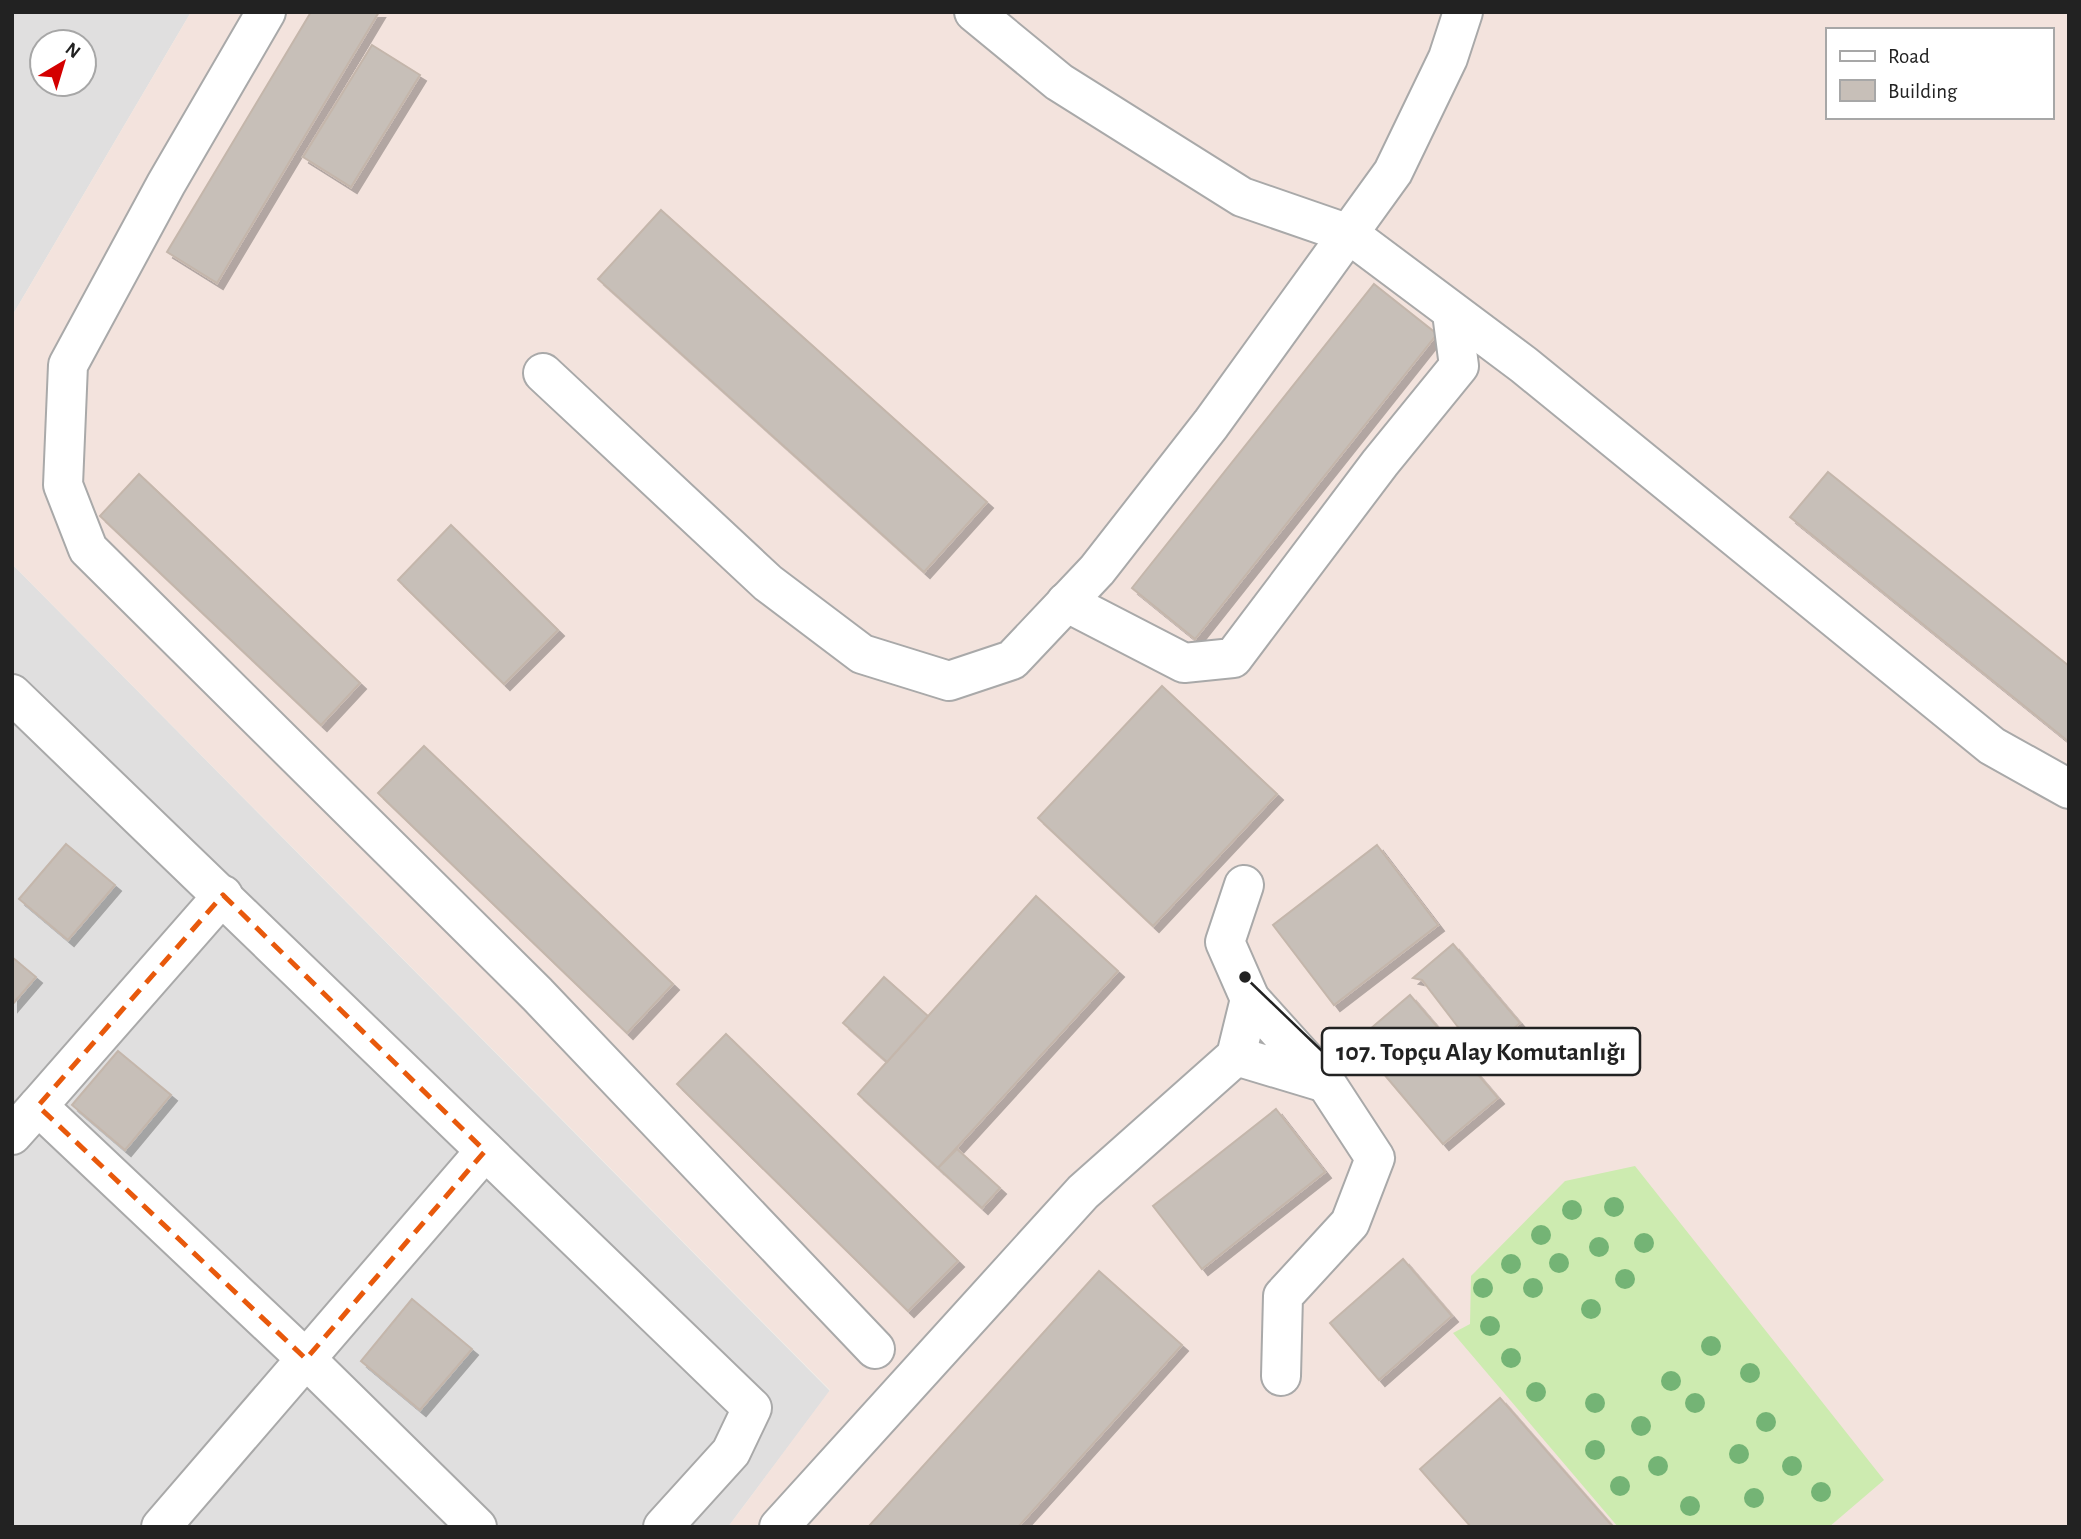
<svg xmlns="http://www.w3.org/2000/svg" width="2081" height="1539" viewBox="0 0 2081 1539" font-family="'Alegreya Sans',sans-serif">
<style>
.residential{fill:#e0dfdf;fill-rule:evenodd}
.military{fill:#f3e3dd;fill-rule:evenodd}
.grass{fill:#cdebb0}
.building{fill:#c7bfb8;stroke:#c4b6ab;stroke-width:2;filter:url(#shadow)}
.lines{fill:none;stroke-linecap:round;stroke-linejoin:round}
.minor-casing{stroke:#a9a9a9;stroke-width:42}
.minor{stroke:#fff;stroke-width:38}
.tree{fill:#74b475}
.marked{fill:none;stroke:#e8590c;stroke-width:5;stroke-dasharray:14 9;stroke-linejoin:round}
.leader{fill:none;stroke:#222;stroke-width:2.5}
.callout-dot{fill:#222;stroke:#fff;stroke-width:2.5}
.callout{fill:#fff;stroke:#222;stroke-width:2.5}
.callout-label{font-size:26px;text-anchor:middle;font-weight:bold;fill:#222}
</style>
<defs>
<filter id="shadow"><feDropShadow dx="6" dy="6" stdDeviation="0" flood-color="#0004"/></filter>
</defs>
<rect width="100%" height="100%" fill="#f2efe9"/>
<g class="residential">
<path d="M12,12H191L12,316ZM42,42H84V84H42Z"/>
<polygon points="12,564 830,1391 728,1527 12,1527"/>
</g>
<path class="military" d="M191,12H2069V1527H728L830,1390L12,564V316ZM1827,30H2051V117H1827Z"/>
<polygon class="grass" points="1635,1166 1884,1480 1829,1527 1618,1527 1453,1333 1470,1324 1471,1276 1565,1181"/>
<g class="building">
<polygon points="311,12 379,12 217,283 167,252"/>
<polygon points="372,45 420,75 351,187 303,157"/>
<polygon points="661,210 987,502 924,572 598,279"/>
<polygon points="1374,284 1437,334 1195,639 1132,588"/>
<polygon points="1828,472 2069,666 2069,742 1790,517"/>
<polygon points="139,474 360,683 321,725 100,516"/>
<polygon points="451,525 558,630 504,684 398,580"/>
<polygon points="1162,686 1277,794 1153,926 1038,818"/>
<polygon points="424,746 673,984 627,1033 378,793"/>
<polygon points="66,844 115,885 68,940 19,899"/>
<polygon points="1377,845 1438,925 1334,1005 1273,925"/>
<polygon points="1036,896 1118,971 938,1168 858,1094"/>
<polygon points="1453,944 1520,1023 1481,1057 1422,980 1413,978"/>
<polygon points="12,957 36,977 12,1005"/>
<polygon points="884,977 928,1016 887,1062 843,1023"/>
<polygon points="1410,995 1498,1098 1443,1144 1356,1041"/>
<polygon points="726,1034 958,1261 908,1311 677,1084"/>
<polygon points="118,1051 171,1095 125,1150 72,1105"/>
<polygon points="1276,1109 1325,1172 1202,1269 1153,1206"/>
<polygon points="957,1149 1000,1188 982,1208 938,1168"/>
<polygon points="1403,1259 1452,1316 1379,1380 1330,1323"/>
<polygon points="1099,1271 1182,1345 1018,1527 869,1526"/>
<polygon points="412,1299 472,1349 420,1410 361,1361"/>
<polygon points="1500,1398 1613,1527 1471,1527 1420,1469"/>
</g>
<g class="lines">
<g class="minor-casing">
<g id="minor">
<polyline points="266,12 166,184 68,365 63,485 88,549 537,994 875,1349"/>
<polyline points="974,12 1059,82 1242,197 1349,234 1524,365 1992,746 2069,789"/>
<polyline points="543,373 768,583 862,654 949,681 1012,660 1097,570 1211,424 1393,172 1448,58 1463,12"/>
<polyline points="1066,602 1184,663 1233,658 1380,463 1459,366 1452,313"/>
<polyline points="12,694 752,1408 731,1452 663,1527"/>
<polyline points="223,895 38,1106 306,1359 477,1527"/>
<polyline points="1236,1056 1326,1083 1250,999"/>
<polyline points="12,1135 38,1106"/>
<polyline points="1281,1376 1283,1296 1350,1223 1375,1158 1326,1083"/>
<polyline points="161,1527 485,1151"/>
<polyline points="779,1527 1083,1192 1236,1056 1250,999 1225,942 1244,885"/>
</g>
</g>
<use href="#minor" class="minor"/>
</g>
<g class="tree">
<circle cx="1614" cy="1207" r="10"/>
<circle cx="1572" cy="1210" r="10"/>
<circle cx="1541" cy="1235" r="10"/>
<circle cx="1644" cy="1243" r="10"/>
<circle cx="1599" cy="1247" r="10"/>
<circle cx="1559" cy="1263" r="10"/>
<circle cx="1511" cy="1264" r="10"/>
<circle cx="1625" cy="1279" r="10"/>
<circle cx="1483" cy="1288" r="10"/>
<circle cx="1533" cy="1288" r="10"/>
<circle cx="1591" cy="1309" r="10"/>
<circle cx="1490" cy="1326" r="10"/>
<circle cx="1711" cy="1346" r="10"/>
<circle cx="1511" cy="1358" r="10"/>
<circle cx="1750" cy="1373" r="10"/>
<circle cx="1671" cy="1381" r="10"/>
<circle cx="1536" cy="1392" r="10"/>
<circle cx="1595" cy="1403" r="10"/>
<circle cx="1695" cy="1403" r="10"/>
<circle cx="1766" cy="1422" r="10"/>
<circle cx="1641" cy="1426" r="10"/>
<circle cx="1595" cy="1450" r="10"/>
<circle cx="1739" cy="1454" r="10"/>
<circle cx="1658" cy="1466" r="10"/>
<circle cx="1792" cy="1466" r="10"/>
<circle cx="1620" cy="1486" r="10"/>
<circle cx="1821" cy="1492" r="10"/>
<circle cx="1754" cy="1498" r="10"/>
<circle cx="1690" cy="1506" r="10"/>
</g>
<path class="marked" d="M223,895L485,1151L306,1359L38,1106Z"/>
<path class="leader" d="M1245 977L1322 1051"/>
<circle class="callout-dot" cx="1245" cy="977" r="7"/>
<rect class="callout" x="1322" y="1028" width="318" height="47" rx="7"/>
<g class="callout-label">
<text x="1481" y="1060">107. Topçu Alay Komutanlığı</text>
</g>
<rect width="2081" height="1539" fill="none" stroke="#222222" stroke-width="28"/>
<rect x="1826" y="28" width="228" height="91" fill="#ffffff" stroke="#a7a7a7" stroke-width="2"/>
<rect x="1840" y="51" width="35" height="10" fill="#ffffff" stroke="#a7a7a7" stroke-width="2"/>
<text x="1888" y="63" font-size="21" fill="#222222">Road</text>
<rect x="1840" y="80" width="35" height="21" fill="#c7bfb8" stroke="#a7a7a7" stroke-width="2"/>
<text x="1888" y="98" font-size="21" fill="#222222">Building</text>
<g transform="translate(63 63) rotate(38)"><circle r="33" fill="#ffffff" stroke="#a7a7a7" stroke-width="2"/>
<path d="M0-5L12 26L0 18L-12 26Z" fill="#d40000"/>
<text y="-10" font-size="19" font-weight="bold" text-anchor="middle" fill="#222222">N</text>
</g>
</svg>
